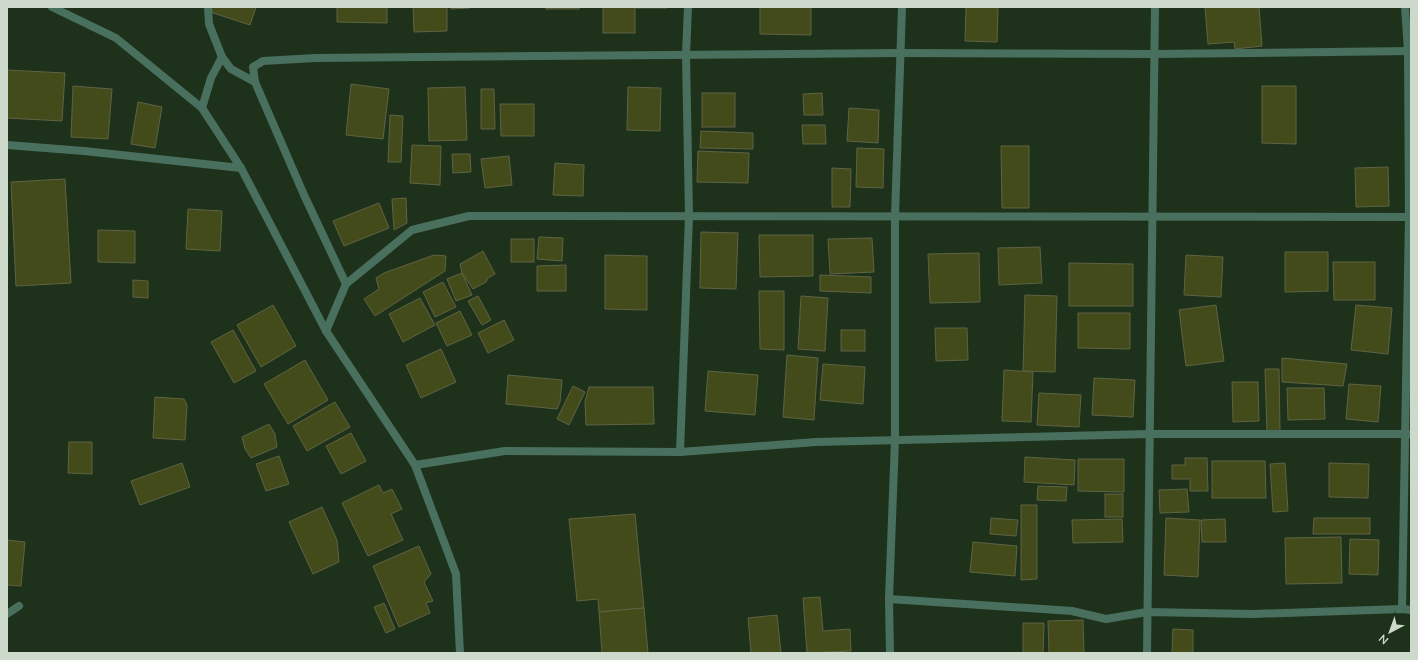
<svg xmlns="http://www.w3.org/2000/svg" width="1418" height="660" viewBox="0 0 1418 660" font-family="Mulish,sans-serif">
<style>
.building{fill:#444b1a;stroke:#5e6344}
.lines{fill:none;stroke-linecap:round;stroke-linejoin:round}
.minor{stroke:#49705e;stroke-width:8}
</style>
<rect width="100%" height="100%" fill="#1e321b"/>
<g class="building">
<polygon points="212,7 256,7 250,25 210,12"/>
<polygon points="337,7 387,7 387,23 337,22"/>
<polygon points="413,7 447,7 447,31 414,32"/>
<polygon points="451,7 470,7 470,8 451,9"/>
<rect x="546" y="7" width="33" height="2"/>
<rect x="603" y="7" width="32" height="26"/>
<polygon points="636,7 666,7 667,8 636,8"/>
<polygon points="760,7 811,7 811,35 760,34"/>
<polygon points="966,7 998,7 997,42 965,41"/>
<polygon points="1205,7 1259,7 1262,46 1235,49 1234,42 1208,44"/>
<polygon points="7,70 65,73 62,121 7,118"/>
<polygon points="351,84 389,89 383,139 346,135"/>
<polygon points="73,86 112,89 108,139 71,137"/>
<polygon points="1262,86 1296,86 1296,144 1262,143"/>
<polygon points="465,87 467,140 429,141 428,88"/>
<polygon points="628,87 661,88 660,131 627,130"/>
<polygon points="481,89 494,89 495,129 481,129"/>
<rect x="702" y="93" width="33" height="34"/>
<polygon points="822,93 823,115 804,115 803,94"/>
<polygon points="138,102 162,107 155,148 131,144"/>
<polygon points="500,104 534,104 534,136 501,136"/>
<polygon points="849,108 879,110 878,143 847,141"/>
<polygon points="390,115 403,116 401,162 388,162"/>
<polygon points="802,125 825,125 826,144 803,144"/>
<polygon points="701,131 753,133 753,149 700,148"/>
<polygon points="412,145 441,146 440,185 410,183"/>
<polygon points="1001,146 1029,146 1029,208 1002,208"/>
<polygon points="857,148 884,149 883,188 856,187"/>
<polygon points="698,151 749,153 748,183 697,182"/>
<polygon points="452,154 470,154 471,172 453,173"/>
<polygon points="509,156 512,185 485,188 481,159"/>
<polygon points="555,163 584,165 583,196 553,195"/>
<polygon points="1388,167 1389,206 1356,207 1355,168"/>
<polygon points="832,168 851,169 850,207 832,207"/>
<polygon points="65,179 71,283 16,286 11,182"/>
<polygon points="406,198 407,223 394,230 392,199"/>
<polygon points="379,203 389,228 344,246 333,221"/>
<polygon points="188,209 222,211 220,251 186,249"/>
<polygon points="98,230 135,231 135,263 98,262"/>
<polygon points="701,232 738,233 736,289 700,288"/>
<polygon points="759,235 813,235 813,276 760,277"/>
<polygon points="539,237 563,238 562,261 537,259"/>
<polygon points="872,238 874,272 830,274 828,239"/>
<rect x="511" y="239" width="23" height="23"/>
<polygon points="1040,247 1042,283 999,285 998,248"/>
<polygon points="483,251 495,274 488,278 486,282 473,289 462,273 460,264"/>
<polygon points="1285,252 1328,252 1328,291 1285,292"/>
<polygon points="979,253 980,302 930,303 928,254"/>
<polygon points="434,255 446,256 445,271 375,316 364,299 379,289 376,278 384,273"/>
<polygon points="605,255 647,256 647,310 605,309"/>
<polygon points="1186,255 1223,257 1221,297 1184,295"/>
<polygon points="1333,262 1375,262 1375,300 1334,300"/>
<polygon points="1069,263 1133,264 1133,306 1069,306"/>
<polygon points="566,265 566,291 537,291 537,266"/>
<polygon points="462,273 472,295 456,301 447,279"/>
<polygon points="820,275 871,277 871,293 820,291"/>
<polygon points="133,280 148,281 148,298 133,297"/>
<polygon points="443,282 456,307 435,317 423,292"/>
<polygon points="759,291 784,291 784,350 760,349"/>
<polygon points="1025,295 1057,296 1055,372 1023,371"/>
<polygon points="478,296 491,320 482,325 468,301"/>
<polygon points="801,296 828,298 825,351 798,349"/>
<polygon points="420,298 435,325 403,342 389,314"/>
<polygon points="273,305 296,346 261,367 237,325"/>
<polygon points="1216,305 1224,361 1186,366 1179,310"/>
<polygon points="1356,305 1392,308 1388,354 1351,350"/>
<polygon points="460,311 472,335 447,346 436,323"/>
<polygon points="1078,313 1130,313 1130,349 1078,348"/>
<polygon points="504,320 514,340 488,353 478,333"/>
<polygon points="935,328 967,328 968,360 936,361"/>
<polygon points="233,330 256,371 234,383 211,342"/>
<rect x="841" y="330" width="24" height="21"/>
<polygon points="441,349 456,382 421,398 406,365"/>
<polygon points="787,355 818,358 814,420 783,417"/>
<polygon points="1282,358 1347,364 1343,386 1282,382"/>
<polygon points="305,360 328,400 288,424 264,384"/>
<polygon points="823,364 865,367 863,404 820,400"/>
<polygon points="1265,369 1279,369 1280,432 1267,432"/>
<polygon points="1004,370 1033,372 1031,422 1002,421"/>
<polygon points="708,371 758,375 755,415 705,411"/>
<polygon points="508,375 562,380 560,402 557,409 506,404"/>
<polygon points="1094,378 1135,380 1133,417 1092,415"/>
<polygon points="1232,382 1258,382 1259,421 1233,422"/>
<polygon points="1349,384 1381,386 1378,422 1346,419"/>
<polygon points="573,386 585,392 569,425 557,419"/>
<polygon points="589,387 653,387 654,424 586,425 585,402"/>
<polygon points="1287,388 1324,388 1325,419 1288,420"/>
<polygon points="1039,393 1081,395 1079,427 1037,425"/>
<polygon points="155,397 184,399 187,405 185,440 153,438"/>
<polygon points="335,402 350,427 307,451 293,426"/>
<polygon points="269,424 275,434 277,447 251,458 245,449 242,437"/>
<polygon points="351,433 366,461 341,474 326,446"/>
<polygon points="69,442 92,442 92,474 68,473"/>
<polygon points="279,456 289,484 266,491 256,464"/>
<polygon points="1025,457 1075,460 1074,485 1024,482"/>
<polygon points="1185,458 1207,458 1208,491 1190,491 1190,479 1172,479 1172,465 1185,465"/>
<polygon points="1078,459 1124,459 1124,492 1078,491"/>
<polygon points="1212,461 1265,461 1266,498 1212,498"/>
<polygon points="182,463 190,487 140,505 131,481"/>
<polygon points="1285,463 1288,511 1273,512 1270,464"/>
<polygon points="1329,463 1369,464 1368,498 1329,497"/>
<polygon points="379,485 383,493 392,489 402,509 391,514 403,540 368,556 342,503"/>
<polygon points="1038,486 1067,487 1066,501 1037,500"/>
<polygon points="1187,489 1189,512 1160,513 1159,490"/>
<rect x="1105" y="494" width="18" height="23"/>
<polygon points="1021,505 1037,505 1037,579 1021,580"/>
<polygon points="322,507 337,540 339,562 313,574 289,522"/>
<polygon points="635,514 644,608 599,612 598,599 577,601 569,519"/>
<polygon points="991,518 1018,520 1016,536 990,534"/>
<polygon points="1166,518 1200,520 1198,577 1164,575"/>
<polygon points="1314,518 1370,518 1370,534 1313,534"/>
<polygon points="1122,519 1123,542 1073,543 1072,520"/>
<polygon points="1225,519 1226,542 1202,542 1201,520"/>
<polygon points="1341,537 1342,583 1286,584 1285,538"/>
<polygon points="1350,539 1379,540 1378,575 1349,574"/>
<polygon points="7,540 25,542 21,586 7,585"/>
<polygon points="973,542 1017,546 1015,576 970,572"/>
<polygon points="419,546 431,574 424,582 433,601 426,603 430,613 399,627 373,566"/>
<polygon points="820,597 823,631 850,629 851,651 807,653 803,598"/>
<polygon points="384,603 395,629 386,633 374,607"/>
<polygon points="644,608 648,653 602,653 599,612"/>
<polygon points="777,615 781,653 751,653 748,618"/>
<polygon points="1083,620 1084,653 1049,653 1048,621"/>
<polygon points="1023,623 1044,623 1043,653 1023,653"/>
<polygon points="1173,629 1193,630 1193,653 1172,653"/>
</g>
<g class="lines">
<g class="minor">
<polyline points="52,7 116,38 202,108 241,168 326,331 415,465 456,574 460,653"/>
<polyline points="208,7 209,24 222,57"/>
<polyline points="202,108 211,78 222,57 231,69 255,82"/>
<polyline points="7,145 84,151 241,168"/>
<polyline points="346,284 304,195 255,82 253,67 263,61 315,58 899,53 1155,54 1411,51"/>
<polyline points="326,331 346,284 412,230 469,216 1411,217"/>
<polyline points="680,452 689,216 686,54 688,7"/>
<polyline points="415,465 505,451 680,452 816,442 1149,434 1411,434"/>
<polyline points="889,599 1072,611 1106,619 1147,612 1253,614 1402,609 1411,610"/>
<polyline points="1402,609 1409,217 1408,51 1405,7"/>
<polyline points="7,614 19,606"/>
<polyline points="890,653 889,599 895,440 895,216 902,7"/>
<polyline points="1147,653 1155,7"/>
</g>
</g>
<rect width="1418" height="660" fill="none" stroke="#cdd9cb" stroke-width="16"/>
<g transform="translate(1390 632) rotate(221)" stroke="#1e321b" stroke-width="3" paint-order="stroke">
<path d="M0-3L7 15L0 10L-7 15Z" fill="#cdd9cb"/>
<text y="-6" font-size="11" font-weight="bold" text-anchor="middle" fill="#cdd9cb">N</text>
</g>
</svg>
